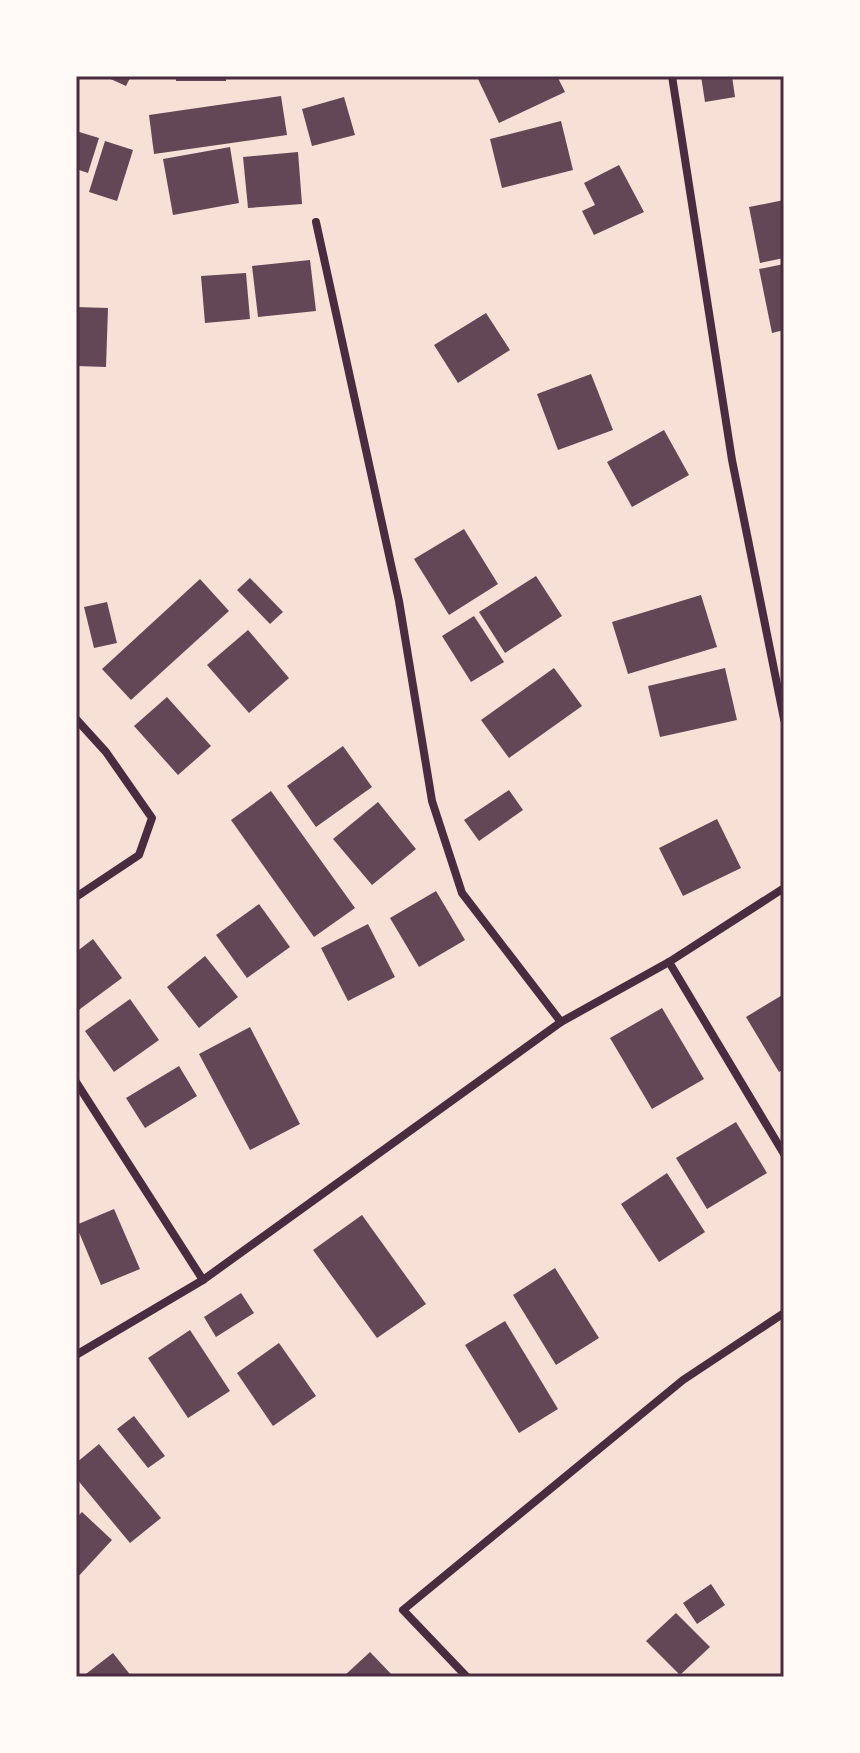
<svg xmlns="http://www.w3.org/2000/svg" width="860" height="1753" viewBox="0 0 860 1753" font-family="'IBM Plex Serif',serif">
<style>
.building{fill:#644757}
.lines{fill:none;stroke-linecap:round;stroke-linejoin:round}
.minor{stroke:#4a2c40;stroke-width:8}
.neatline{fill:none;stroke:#4a2c40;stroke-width:3}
</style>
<rect width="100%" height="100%" fill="#f7e1d7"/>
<g class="building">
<polygon points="104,76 131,76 126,86"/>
<rect x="176" y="76" width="50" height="5"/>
<polygon points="485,76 557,76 565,92 499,123 478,79"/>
<polygon points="701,76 732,76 735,97 705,102"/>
<polygon points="281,96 287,135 154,154 149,115"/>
<polygon points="344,97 355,135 312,146 302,109"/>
<polygon points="561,121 573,170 502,188 490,139"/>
<polygon points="76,131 99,138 88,173 76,169"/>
<polygon points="105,141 133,150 117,201 89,192"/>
<polygon points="230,147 239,203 173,215 163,159"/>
<polygon points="298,152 302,204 248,208 243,157"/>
<polygon points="619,165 644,212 594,235 582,211 595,205 584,183"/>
<polygon points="784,200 784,258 760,263 749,207"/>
<polygon points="310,260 316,311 258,317 252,266"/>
<polygon points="784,264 784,330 772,333 759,269"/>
<polygon points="246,273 250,319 205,323 201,276"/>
<polygon points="76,307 108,308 106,367 76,366"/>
<polygon points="486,313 510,350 458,383 434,345"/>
<polygon points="591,374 613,430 558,450 537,394"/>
<polygon points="664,430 689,475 632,507 607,462"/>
<polygon points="464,529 498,584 449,615 414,559"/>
<polygon points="536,576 562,616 505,653 479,612"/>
<polygon points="250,578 283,612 270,624 237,590"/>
<polygon points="200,579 229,611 131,700 102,669"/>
<polygon points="701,595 717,647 628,674 612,622"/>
<polygon points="107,602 117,643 94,648 84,607"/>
<polygon points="474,616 504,662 471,682 442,636"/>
<polygon points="248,630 289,678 249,713 207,665"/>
<polygon points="554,668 582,706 509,758 481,720"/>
<polygon points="725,668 737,720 660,737 648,686"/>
<polygon points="167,697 211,746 178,775 134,726"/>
<polygon points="343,746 372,787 316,827 287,786"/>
<polygon points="509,790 523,810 479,841 464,820"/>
<polygon points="271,791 355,908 314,937 231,820"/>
<polygon points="378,802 416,849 372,885 333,839"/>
<polygon points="717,819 741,868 683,896 659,848"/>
<polygon points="436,891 465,940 419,967 390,918"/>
<polygon points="259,904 290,947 247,978 216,935"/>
<polygon points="368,924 395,977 348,1001 321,948"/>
<polygon points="93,939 122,978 76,1012 76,952"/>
<polygon points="205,956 238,997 199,1028 167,987"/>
<polygon points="784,994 784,1069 779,1072 746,1017"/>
<polygon points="130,999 159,1040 114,1072 85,1031"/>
<polygon points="662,1008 704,1079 652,1109 610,1038"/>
<polygon points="250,1027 300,1124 250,1150 199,1054"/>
<polygon points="179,1066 197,1096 145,1128 126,1098"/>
<polygon points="736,1122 767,1173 707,1209 676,1158"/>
<polygon points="667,1173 705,1232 659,1262 621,1204"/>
<polygon points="114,1209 140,1269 101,1285 76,1225"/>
<polygon points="362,1215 426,1304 377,1338 313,1250"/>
<polygon points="555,1268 599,1338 556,1365 513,1295"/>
<polygon points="241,1293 254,1313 216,1337 204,1317"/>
<polygon points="505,1321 558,1409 519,1433 465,1345"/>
<polygon points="190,1330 230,1391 188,1418 148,1358"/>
<polygon points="279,1343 316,1396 273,1426 237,1373"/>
<polygon points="134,1416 165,1456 148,1468 117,1429"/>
<polygon points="99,1444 161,1518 130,1543 76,1478 76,1463"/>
<polygon points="82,1512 112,1540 76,1579 76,1518"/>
<polygon points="711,1584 725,1605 697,1624 683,1603"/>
<polygon points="676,1613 710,1647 680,1675 646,1641"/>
<polygon points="370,1652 394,1677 343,1677"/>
<polygon points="113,1653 132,1677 82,1677"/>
</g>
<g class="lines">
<g class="minor">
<polyline points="672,76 732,460 784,719"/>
<polyline points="316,222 399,601 432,801 462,893 561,1022"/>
<polyline points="76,719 106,752 152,818 139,855 76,897"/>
<polyline points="669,962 784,1154"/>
<polyline points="76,1082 203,1280"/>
<polyline points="76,1355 203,1280 561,1022 669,962 784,888"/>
<polyline points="467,1677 403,1610 683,1380 784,1313"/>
</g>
</g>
<rect width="860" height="1753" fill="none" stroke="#fffaf5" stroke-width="156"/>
<rect x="78" y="78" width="704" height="1597" class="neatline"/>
</svg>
